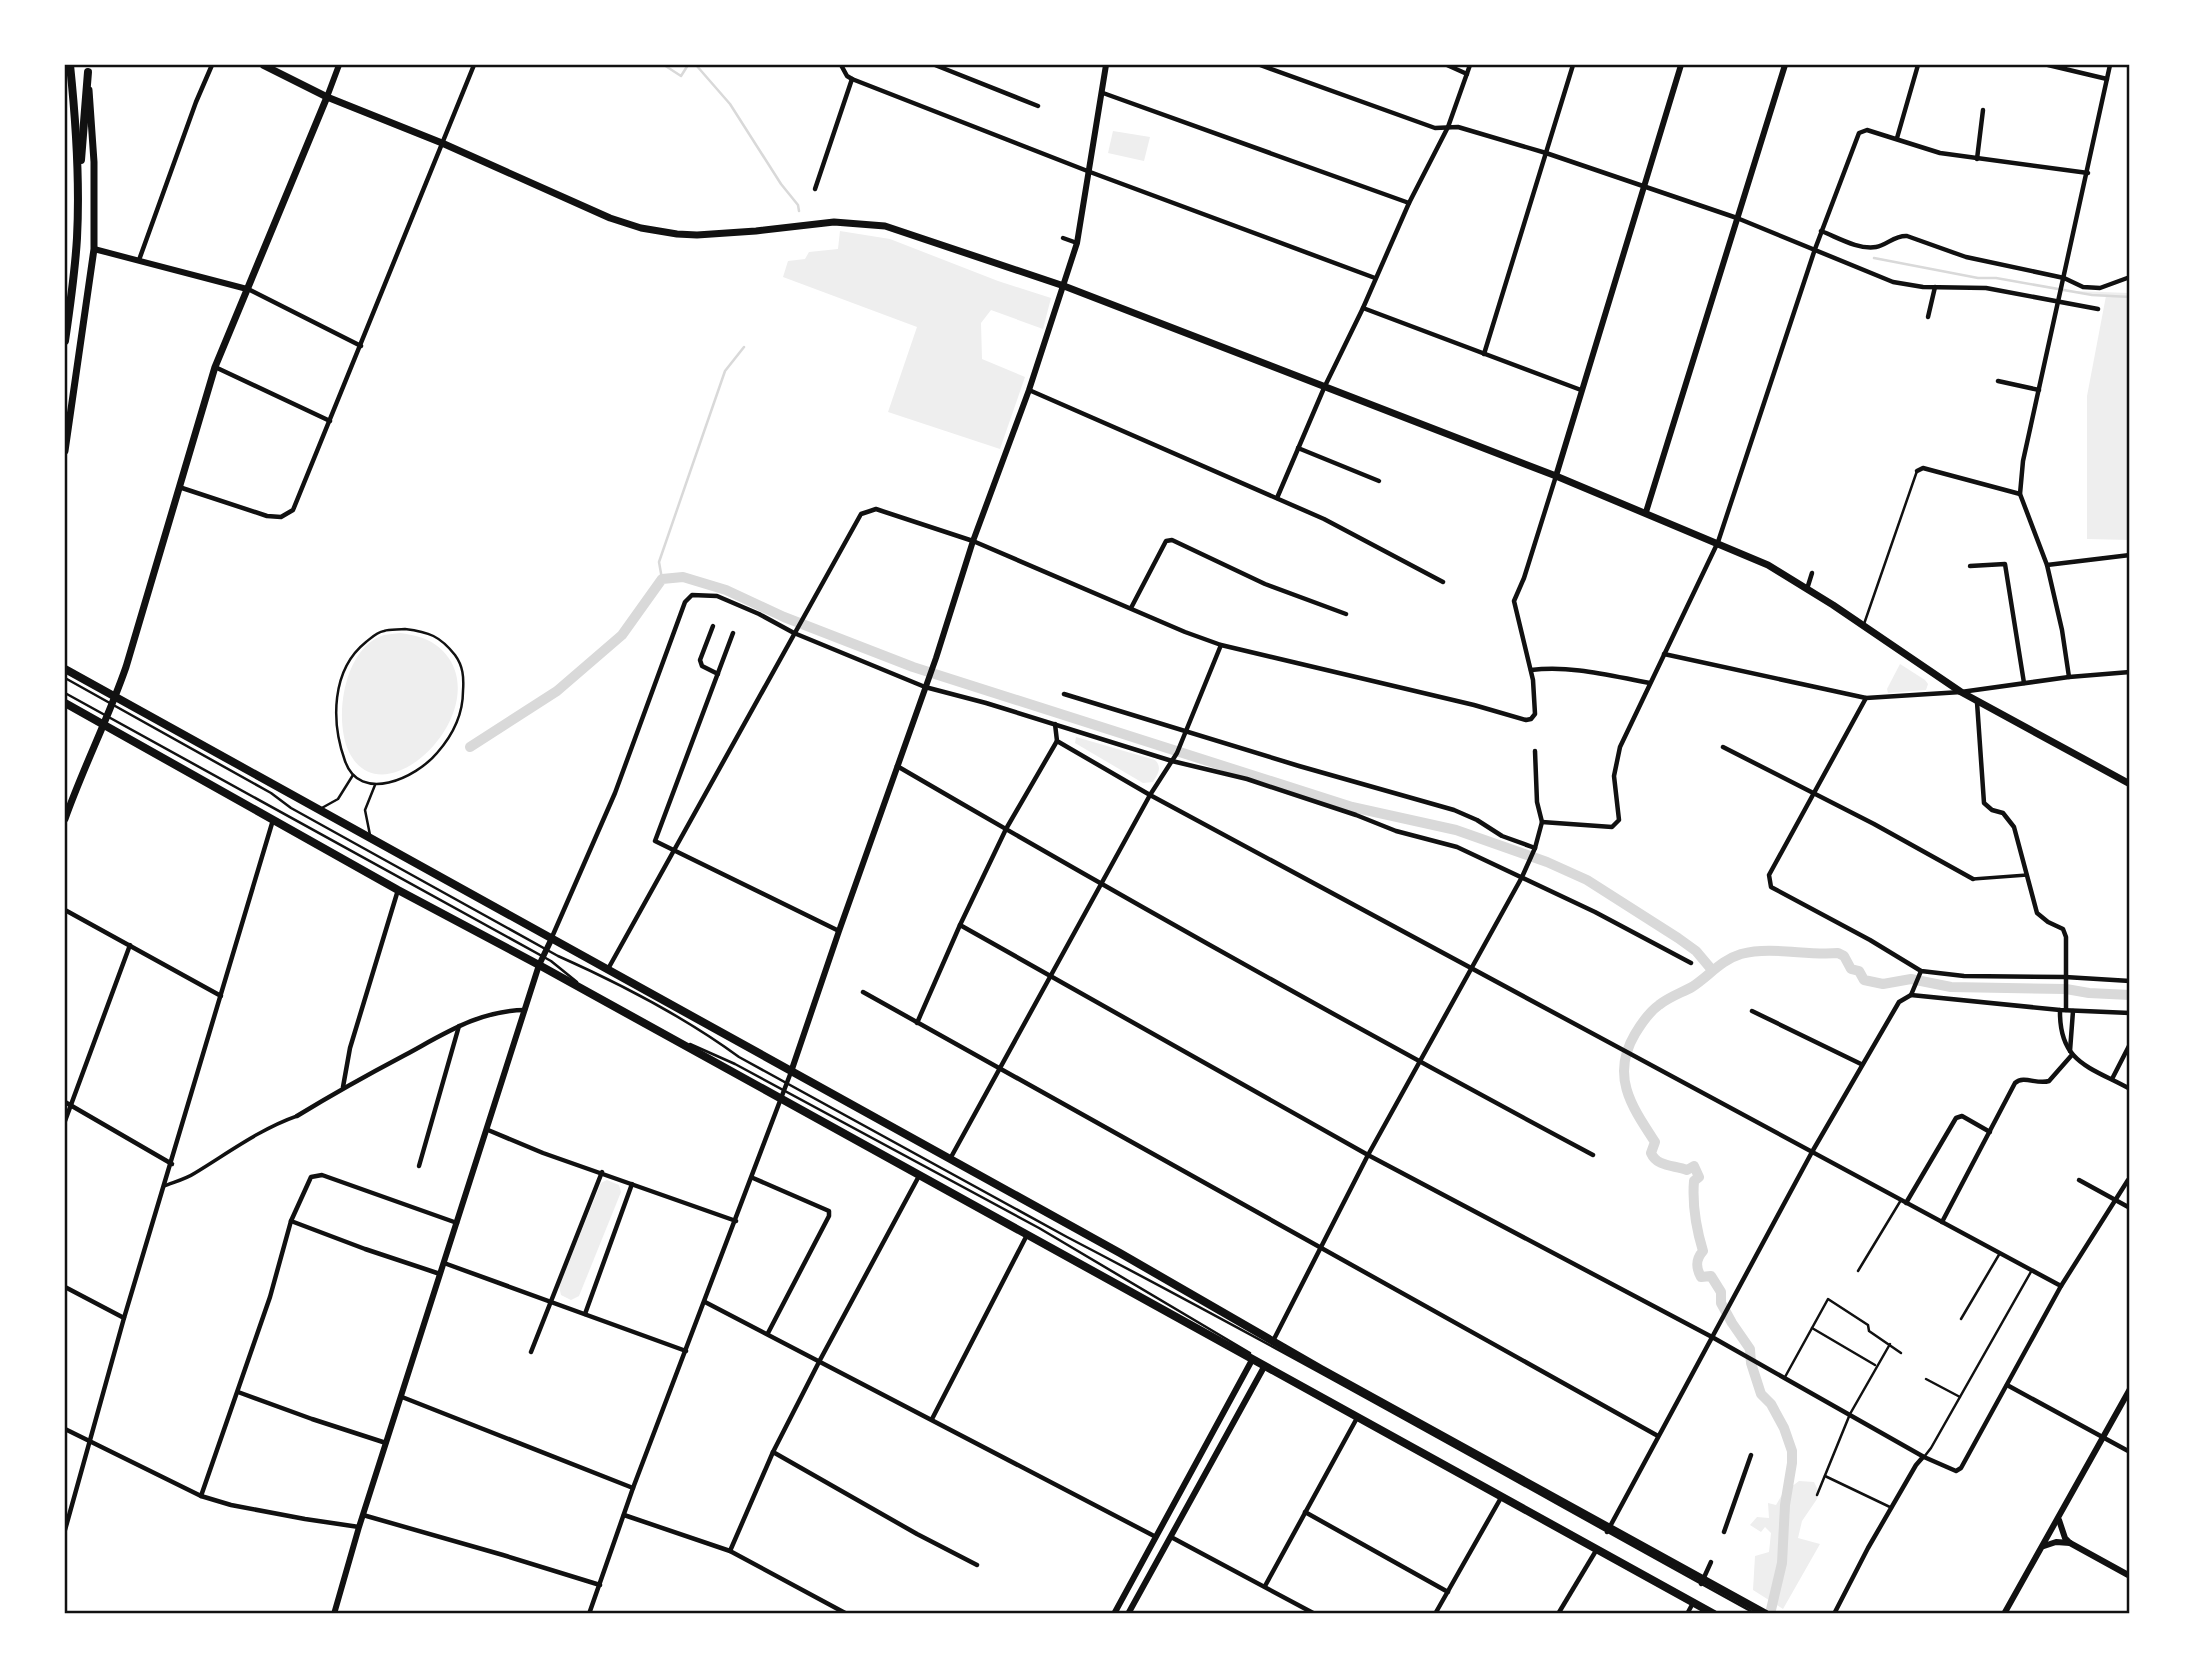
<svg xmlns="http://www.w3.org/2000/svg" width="2195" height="1679" viewBox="0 0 2195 1679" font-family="Jost,sans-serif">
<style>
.green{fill:#eee}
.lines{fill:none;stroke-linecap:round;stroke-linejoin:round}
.stream{stroke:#d9d9d9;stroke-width:2.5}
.canal{stroke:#d9d9d9;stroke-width:10}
.service{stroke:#111;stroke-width:2.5}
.pedestrian{stroke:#111;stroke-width:3.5}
.minor{stroke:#111;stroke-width:4.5}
.tertiary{stroke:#111;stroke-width:6}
.secondary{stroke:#111;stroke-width:7}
.primary{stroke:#111;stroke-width:8}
.trunk{stroke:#111;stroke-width:8}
.neatline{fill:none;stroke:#111;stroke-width:2.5}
</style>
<rect width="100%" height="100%" fill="#fff"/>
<g class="green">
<path d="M1113 131 1150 137 1144 161 1108 153Z"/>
<path d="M840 231 890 239 998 281 1051 298 1043 329 991 310 981 323 982 359 1025 377 1000 449 888 412 917 327 783 277 788 261 805 259 809 252 838 249Z"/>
<path d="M2072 291 2130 293V540L2087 539V396L2106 296Z"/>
<path d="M400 633C421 636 438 641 450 660 487 720 382 819 349 752 333 719 344 647 384 635 389 634 395 634 400 633Z"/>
<path d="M1900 664 1925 680 1928 684 1926 690 1888 693 1887 689Z"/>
<path d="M1076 737 1155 760C1163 768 1157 775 1153 782L1143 783 1075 743Z"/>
<path d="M607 1180 619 1185 621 1192 579 1296 571 1300 561 1295 559 1286 601 1183Z"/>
<path d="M1799 1481 1814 1482 1819 1492 1817 1499 1802 1521 1798 1538 1820 1544 1783 1609 1753 1590 1755 1556 1769 1552 1771 1533 1765 1527 1761 1532 1750 1525 1757 1517 1769 1518 1768 1503 1776 1505 1783 1493Z"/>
</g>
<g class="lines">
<g class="stream">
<path d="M664 65 681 76 688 65"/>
<path d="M696 65 730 104 781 184 798 205 799 211"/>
<path d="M1874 258 1978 278H1996L2092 295 2130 297"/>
<path d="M662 579 659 562 690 472 725 371 744 347"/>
</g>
<g class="canal">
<path d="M470 747 557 691 622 635 662 579 683 577 726 590 784 617 913 667 1352 807 1456 830 1547 862 1587 880 1678 938 1696 951 1712 970"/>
<path d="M1770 1614 1782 1563 1785 1505 1792 1463V1451L1784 1428 1771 1404 1761 1394 1751 1363 1750 1349 1732 1323 1721 1303V1292L1711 1276 1701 1277C1696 1268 1695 1260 1703 1251 1696 1228 1692 1206 1694 1181L1699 1177 1694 1166 1687 1170C1674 1165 1657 1167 1651 1153L1655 1142C1632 1107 1610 1076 1635 1034 1641 1024 1649 1012 1659 1005 1669 997 1681 993 1692 987 1709 976 1721 960 1741 954 1773 946 1806 956 1838 953L1844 956 1851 969 1859 971 1864 980 1883 984 1911 979 1951 987 2066 989 2089 993 2130 995"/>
</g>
<g class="service">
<path d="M1864 624 1917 471"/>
<path d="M405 629C429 632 440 636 455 655 463 666 464 677 463 691 463 714 452 736 437 753 416 778 360 804 345 761 331 722 331 670 366 642 371 638 377 632 384 631 390 629 398 630 405 629Z"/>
<path d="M65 678 271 793 291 808 558 956C621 984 683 1016 739 1057L1067 1237C1299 1358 1527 1488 1756 1614"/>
<path d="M65 693 551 961 577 982"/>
<path d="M320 809 338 799 353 775"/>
<path d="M370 835 365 810 375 785"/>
<path d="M690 1044 735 1064 1039 1228 1250 1353"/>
<path d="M1858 1271 1901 1200"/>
<path d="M1961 1319 2000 1253"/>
<path d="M1812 1328 1875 1365"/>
<path d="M1785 1377 1828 1299 1868 1325 1869 1331 1901 1353"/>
<path d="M1926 1379 1960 1397"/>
<path d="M1924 1457 1931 1448 2032 1270"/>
<path d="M1825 1476 1892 1508"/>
<path d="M1817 1495 1850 1414 1890 1344"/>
</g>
<g class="pedestrian">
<path d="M1973 879 2027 875"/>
<path d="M164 1186C174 1182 186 1179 195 1173 228 1153 260 1129 297 1116"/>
</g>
<g class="minor">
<path d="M841 65 847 76 852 79 1090 172 1375 278"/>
<path d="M935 65 1038 106"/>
<path d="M1260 65 1435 128 1458 127 1546 153 1737 218 1893 282 1923 287 1986 288 2098 309"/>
<path d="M1447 65 1467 74"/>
<path d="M2048 65 2107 79"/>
<path d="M1103 93 1409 203"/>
<path d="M1897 138 1918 65"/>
<path d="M1977 159 1983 110"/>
<path d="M815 189 852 79"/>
<path d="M1821 231C1837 237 1858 250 1876 247 1887 245 1895 235 1907 236L1966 257 2064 278 2083 287 2100 288 2130 277"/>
<path d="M1063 238 1077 243"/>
<path d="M139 260 196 102 212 65"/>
<path d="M248 289 361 346"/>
<path d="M1363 308 1581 390"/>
<path d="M1928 317 1935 287"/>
<path d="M1484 354 1573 65"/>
<path d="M215 367 330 421"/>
<path d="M1998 381 2039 390"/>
<path d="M1029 390 1324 519 1443 582"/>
<path d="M1298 448 1379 481"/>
<path d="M1917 471 1923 468 2020 494"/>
<path d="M179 487 267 516 281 517 293 510 474 65"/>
<path d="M1277 498 1324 388 1363 308 1409 203 1448 127 1470 65"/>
<path d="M2047 565 2130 555"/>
<path d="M1970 566 2005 564 2024 683"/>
<path d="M1807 589 1812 573"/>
<path d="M1131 608 1166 541 1172 540 1265 584 1346 614"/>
<path d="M713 626 700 660 702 666 718 674"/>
<path d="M733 633 655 841 839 931"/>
<path d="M1664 654 1866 698 1961 692 2069 677 2130 672"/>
<path d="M1531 670C1572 665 1611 676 1650 683"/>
<path d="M2069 677 2062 630 2047 565 2020 494 2023 461 2110 65"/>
<path d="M1064 694 1299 766 1454 810 1477 820 1502 836 1535 848"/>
<path d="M1866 698 1769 875 1771 887 1870 940 1921 971 1964 976 2065 977 2130 981"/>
<path d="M1977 702 1984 803 1992 810 2003 813 2014 827 2037 913 2048 922 2063 929 2066 937V1010"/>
<path d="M1055 724 1057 741 1150 795 2061 1286"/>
<path d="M1723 747 1874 824 1973 879"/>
<path d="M897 766C1127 900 1359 1030 1593 1155"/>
<path d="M1542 822 1612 827 1619 820 1614 776 1620 747 1718 542 1815 249 1859 133 1867 130 1940 153 2088 173"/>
<path d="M65 910 221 996"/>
<path d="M960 925 1368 1155 1712 1337 1924 1457 1956 1471 1961 1468 2061 1286 2128 1180"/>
<path d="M552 937 615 793 685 602 692 595 717 596 759 614 794 633 925 687 986 703 1172 761 1247 779 1356 815 1396 831 1457 847 1595 912 1691 963"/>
<path d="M608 969 861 514 876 509 973 541 1185 632 1221 645 1474 705 1526 720 1531 719 1535 714 1533 680 1514 601 1524 578 1556 476"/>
<path d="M863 992 1658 1436"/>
<path d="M1911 995 2060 1010 2130 1013"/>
<path d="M2060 1010C2059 1063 2090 1067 2130 1089"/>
<path d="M1752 1011 1861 1064"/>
<path d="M917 1023 960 925 1006 829 1057 741"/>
<path d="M2070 1051 2073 1011"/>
<path d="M2112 1079 2130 1044"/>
<path d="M343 1087 350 1048 398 890"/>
<path d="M65 1102 172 1164"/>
<path d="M297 1116C333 1094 369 1074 405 1055 444 1034 480 1010 525 1010"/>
<path d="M65 1121 130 945"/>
<path d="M488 1130 543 1153 736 1221"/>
<path d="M950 1159 1150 795 1177 753 1221 645"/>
<path d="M419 1166 459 1026"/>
<path d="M753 1178 829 1211V1216L768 1333"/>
<path d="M2079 1180 2130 1208"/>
<path d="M1906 1203 1956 1118 1962 1116 1990 1132"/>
<path d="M291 1221 365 1249 440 1274"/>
<path d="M1942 1222 2015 1083C2024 1075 2037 1085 2049 1081L2071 1056"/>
<path d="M444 1263 686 1351"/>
<path d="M65 1287 124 1318"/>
<path d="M705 1302 1156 1537"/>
<path d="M585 1314 632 1184"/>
<path d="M1273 1341 1368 1155 1522 877 1535 848 1542 822 1537 802 1535 751"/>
<path d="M531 1352 602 1172"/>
<path d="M2007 1385 2130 1452"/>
<path d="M238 1392 312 1419 386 1443"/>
<path d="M402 1397 633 1488"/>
<path d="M932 1419 1027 1235"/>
<path d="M65 1429 201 1496 231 1505 305 1519 359 1527"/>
<path d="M773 1452 917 1534 977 1565"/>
<path d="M201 1496 270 1297 291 1221 311 1177 322 1175 457 1223"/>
<path d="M1305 1512 1448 1592"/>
<path d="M363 1515 503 1555 600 1585"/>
<path d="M624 1515 730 1551 847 1614"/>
<path d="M65 1530 124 1318 273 820"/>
<path d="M1607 1532 1812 1152 1899 1002 1911 995 1921 971"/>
<path d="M1724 1532 1751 1455"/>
<path d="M1171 1537 1315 1614"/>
<path d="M730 1551 773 1452 820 1360 919 1176"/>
<path d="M1701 1584 1711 1562"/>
<path d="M1265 1586 1357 1418"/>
<path d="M589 1614 633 1488 791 1072"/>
<path d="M1435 1614 1502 1496"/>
<path d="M1558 1614 1597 1549"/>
<path d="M1687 1614 1693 1603"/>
<path d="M1834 1614 1868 1548 1916 1465 1923 1457"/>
</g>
<g class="tertiary">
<path d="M327 97 339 65"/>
<path d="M94 249 247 289"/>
<path d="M1556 476 1681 65"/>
<path d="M1646 512 1785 65"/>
<path d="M791 1072 839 931 936 658 973 541 1029 390 1077 243 1106 65"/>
<path d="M2059 1520 2065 1538 2070 1543 2130 1576"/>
<path d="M2044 1546 2056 1542 2070 1543"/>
<path d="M334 1614 359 1527 539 965 552 938"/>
<path d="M1114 1614 1252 1360"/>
<path d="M1128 1614 1264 1367"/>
<path d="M2004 1614 2130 1389"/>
</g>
<g class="secondary">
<path d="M263 65 327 97 442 143 610 218 641 228 677 234 697 235 756 231 834 222 885 226 1064 286 1556 476 1768 565 1833 605 1961 692 2130 784"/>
<path d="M65 451 94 249V162L89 90"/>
<path d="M65 819C83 768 108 719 126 667L215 367 327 97"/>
</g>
<g class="primary">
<path d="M65 669 1120 1253 1321 1369 1766 1614"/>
<path d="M65 703 398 890 539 965 1714 1614"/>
</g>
<g class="trunk">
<path d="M81 160 88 72"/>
<path d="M65 341C70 307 75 273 77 238 80 181 76 122 70 65"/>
</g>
</g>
<rect width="2195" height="1679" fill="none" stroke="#ffffff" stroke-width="133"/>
<rect x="66" y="66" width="2062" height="1546" class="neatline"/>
</svg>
